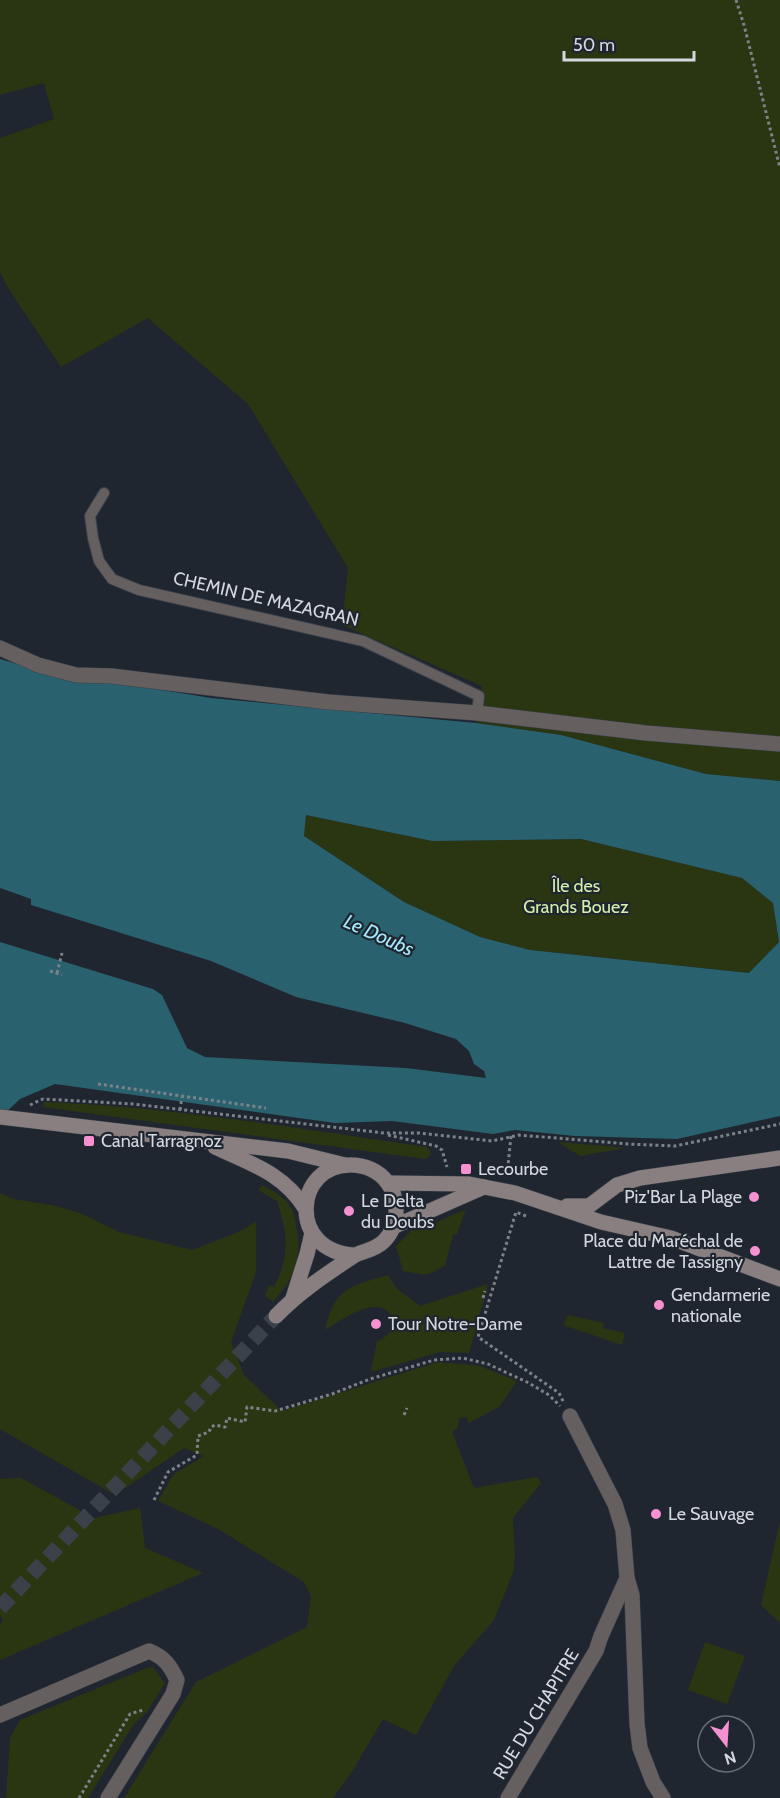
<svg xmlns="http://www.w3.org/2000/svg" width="780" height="1798" viewBox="0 0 780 1798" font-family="Cabin,sans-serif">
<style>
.green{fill:#2a3612}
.water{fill:#29616e;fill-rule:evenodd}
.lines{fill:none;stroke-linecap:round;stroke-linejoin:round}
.secondary-tunnel{stroke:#3a4149;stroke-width:15;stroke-dasharray:15 8;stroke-linecap:butt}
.lane-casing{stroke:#3c424b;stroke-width:12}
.street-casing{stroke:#3c424b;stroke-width:16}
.secondary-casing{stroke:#3c424b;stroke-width:16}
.path{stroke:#7c8289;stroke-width:3;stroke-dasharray:3 3;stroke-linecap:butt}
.lane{stroke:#655f60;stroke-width:10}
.street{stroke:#655f60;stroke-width:15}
.secondary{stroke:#897f81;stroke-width:15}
.poi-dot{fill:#f590d1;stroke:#1f262f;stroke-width:2}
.labels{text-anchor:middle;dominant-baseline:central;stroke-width:4.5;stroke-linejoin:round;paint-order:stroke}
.street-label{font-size:18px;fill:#d3d8de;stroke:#1f262f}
.park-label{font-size:18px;fill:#d5efab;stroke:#1f262f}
.poi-label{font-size:18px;fill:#d3d8de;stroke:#1f262f;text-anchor:start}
.water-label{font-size:20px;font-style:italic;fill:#a3e8fb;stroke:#1f262f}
</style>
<rect width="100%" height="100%" fill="#1f262f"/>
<g class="green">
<path d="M0 0H780V781L706 774 561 735 476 723 482 686 342 625 348 568 248 404 148 318 61 367 10 291 0 272V138L54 119 44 83 0 95Z"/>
<path d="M306 815 432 841 581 839 742 878 773 903 779 942 750 973 530 950 480 937 404 902 304 836Z"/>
<path d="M44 1102C172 1107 300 1129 427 1147L431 1153 429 1157 425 1159 43 1107Z"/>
<path d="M558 1142 626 1148 580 1156Z"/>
<path d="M262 1185C272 1191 286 1197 291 1208 295 1214 295 1223 297 1230 302 1262 293 1279 273 1302L265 1296 269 1285 274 1287C290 1255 288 1234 277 1201L258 1190Z"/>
<path d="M0 1193 13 1199 52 1205 80 1213 119 1232 192 1250 236 1233 256 1222V1272L231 1342 244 1375 282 1411 438 1362 480 1366 517 1381 499 1407 469 1423 466 1417 459 1418 458 1428 452 1432 474 1488 537 1477 541 1483 513 1518 515 1557 513 1573 494 1620 454 1666 416 1735 383 1719 353 1770 333 1798H124L196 1682 307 1627 311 1596 304 1582 218 1529 158 1501 173 1475 204 1456 184 1448 115 1495 0 1429Z"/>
<path d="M466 1209 457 1234 453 1235 445 1266 426 1275 403 1271 396 1246 412 1230 428 1220 431 1225Z"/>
<path d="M388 1275 396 1288 420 1306 488 1284 469 1353 440 1352 371 1372 377 1341C398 1335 397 1307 376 1307 358 1307 340 1321 325 1330 334 1288 351 1286 388 1275Z"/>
<path d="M568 1315 604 1323 603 1328 625 1333 622 1345 563 1325Z"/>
<path d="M21 1478 94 1518 140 1508 145 1548 203 1573 0 1660V1624L3 1621 0 1615V1479Z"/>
<path d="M780 1521V1623L761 1605Z"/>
<path d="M705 1642 745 1656 727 1704 688 1690Z"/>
<path d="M152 1666 165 1683 147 1712 134 1724 88 1798H6L10 1738 20 1720Z"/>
</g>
<path class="water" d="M0 659 35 669 211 698 476 723 561 735 706 774 780 781V1116L677 1139 575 1136 515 1130 493 1134 392 1121 335 1123 55 1084 20 1099 0 1118V942L153 989 162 995 187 1048 205 1057 406 1068 486 1078 484 1071 474 1064 469 1051 456 1039 405 1023 296 997 211 961 31 905V899L0 888ZM306 815 432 841 581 839 742 878 773 903 779 942 749 973 530 950 480 937 404 902 304 836Z"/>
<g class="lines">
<path class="secondary-tunnel" d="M0 1608 276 1316"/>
<g class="lane-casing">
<path id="lane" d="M104 493 90 516 93 538 99 561 112 579 139 590 363 641 479 696 477 713"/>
</g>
<g class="street-casing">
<g id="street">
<path d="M0 648 38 665 76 675 111 676 328 702 477 713 646 733 780 744"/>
<path d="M627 1578 632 1595 637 1724 640 1748 653 1782 663 1798"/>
<path d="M0 1715 149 1651C164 1657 170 1665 177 1680L173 1694 108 1798"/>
<path d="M508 1798 596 1651 601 1636 627 1578 623 1530 615 1504 570 1416"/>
</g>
</g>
<g class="secondary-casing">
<g id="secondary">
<path d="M0 1117 288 1151 345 1165"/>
<path d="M215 1147C251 1164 283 1173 305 1208"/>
<path d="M388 1183 469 1184 515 1193 601 1222 671 1238 780 1279"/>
<path d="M567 1206H589L617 1185 640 1178 780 1158"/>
<path d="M393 1227 484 1187"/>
<path d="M293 1298 307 1254 312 1233"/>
<path d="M276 1316C298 1293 325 1275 352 1257 362 1250 373 1252 384 1241 399 1226 400 1199 387 1182 379 1171 365 1165 351 1165 294 1164 287 1252 355 1255"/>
</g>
</g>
<g class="path">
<path d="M736 0 744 25 780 168"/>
<path d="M50 971 62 975"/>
<path d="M57 973 62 953"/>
<path d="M98 1084 266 1108"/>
<path d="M30 1105 43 1099 133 1104 384 1133H419L492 1141 519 1135 628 1144 675 1146 780 1124"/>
<path d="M180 1110 182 1097"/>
<path d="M388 1135 436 1146 442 1150 447 1167"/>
<path d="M507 1175 511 1136"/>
<path d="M526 1216 516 1212 478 1337 559 1393 564 1403"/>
<path d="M483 1298 485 1291"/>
<path d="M404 1415 407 1408"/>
<path d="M154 1500 168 1472 197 1455 198 1436 209 1432 211 1427 215 1425 225 1427 227 1418 245 1422 247 1407 275 1411 332 1394 370 1379 434 1360 463 1358 488 1364 527 1382 549 1395 560 1406"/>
<path d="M79 1798 130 1714 143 1710"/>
</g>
<use href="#lane" class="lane"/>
<use href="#street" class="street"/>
<use href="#secondary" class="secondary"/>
</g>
<g class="poi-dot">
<rect x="83" y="1135" width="12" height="12" rx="3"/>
<rect x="460" y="1163" width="12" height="12" rx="3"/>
<circle cx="754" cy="1197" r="6"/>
<circle cx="349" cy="1211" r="6"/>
<circle cx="755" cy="1251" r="6"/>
<circle cx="659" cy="1305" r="6"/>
<circle cx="376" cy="1324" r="6"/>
<circle cx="656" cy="1514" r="6"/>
</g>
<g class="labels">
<g class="street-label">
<text transform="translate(266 599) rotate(13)">CHEMIN DE MAZAGRAN</text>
<text transform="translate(536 1714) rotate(-59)">RUE DU CHAPITRE</text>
</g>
<g class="park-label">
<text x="576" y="886">Île des<tspan x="576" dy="21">Grands Bouez</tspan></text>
</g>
<g class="poi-label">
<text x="101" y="1141">Canal Tarragnoz</text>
<text x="478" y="1169">Lecourbe</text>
<text x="742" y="1197" text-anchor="end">Piz'Bar La Plage</text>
<text x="361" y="1201">Le Delta<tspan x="361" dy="21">du Doubs</tspan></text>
<text x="743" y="1241" text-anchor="end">Place du Maréchal de<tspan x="743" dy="21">Lattre de Tassigny</tspan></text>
<text x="671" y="1295">Gendarmerie<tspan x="671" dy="21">nationale</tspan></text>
<text x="388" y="1324">Tour Notre-Dame</text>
<text x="668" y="1514">Le Sauvage</text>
</g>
<g class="water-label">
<text transform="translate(379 935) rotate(24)">Le Doubs</text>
</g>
</g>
<g transform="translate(726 1744) rotate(163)"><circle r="28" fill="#1f262f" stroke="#676d75" stroke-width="1.5"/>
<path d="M0-4.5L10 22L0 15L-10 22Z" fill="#f590d1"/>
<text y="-9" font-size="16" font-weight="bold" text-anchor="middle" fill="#d3d8de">N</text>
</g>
<path d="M564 51v9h130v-9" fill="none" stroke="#d3d8de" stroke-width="3"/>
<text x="573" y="51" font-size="18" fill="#d3d8de" stroke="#1f262f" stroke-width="4.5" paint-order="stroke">50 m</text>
</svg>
